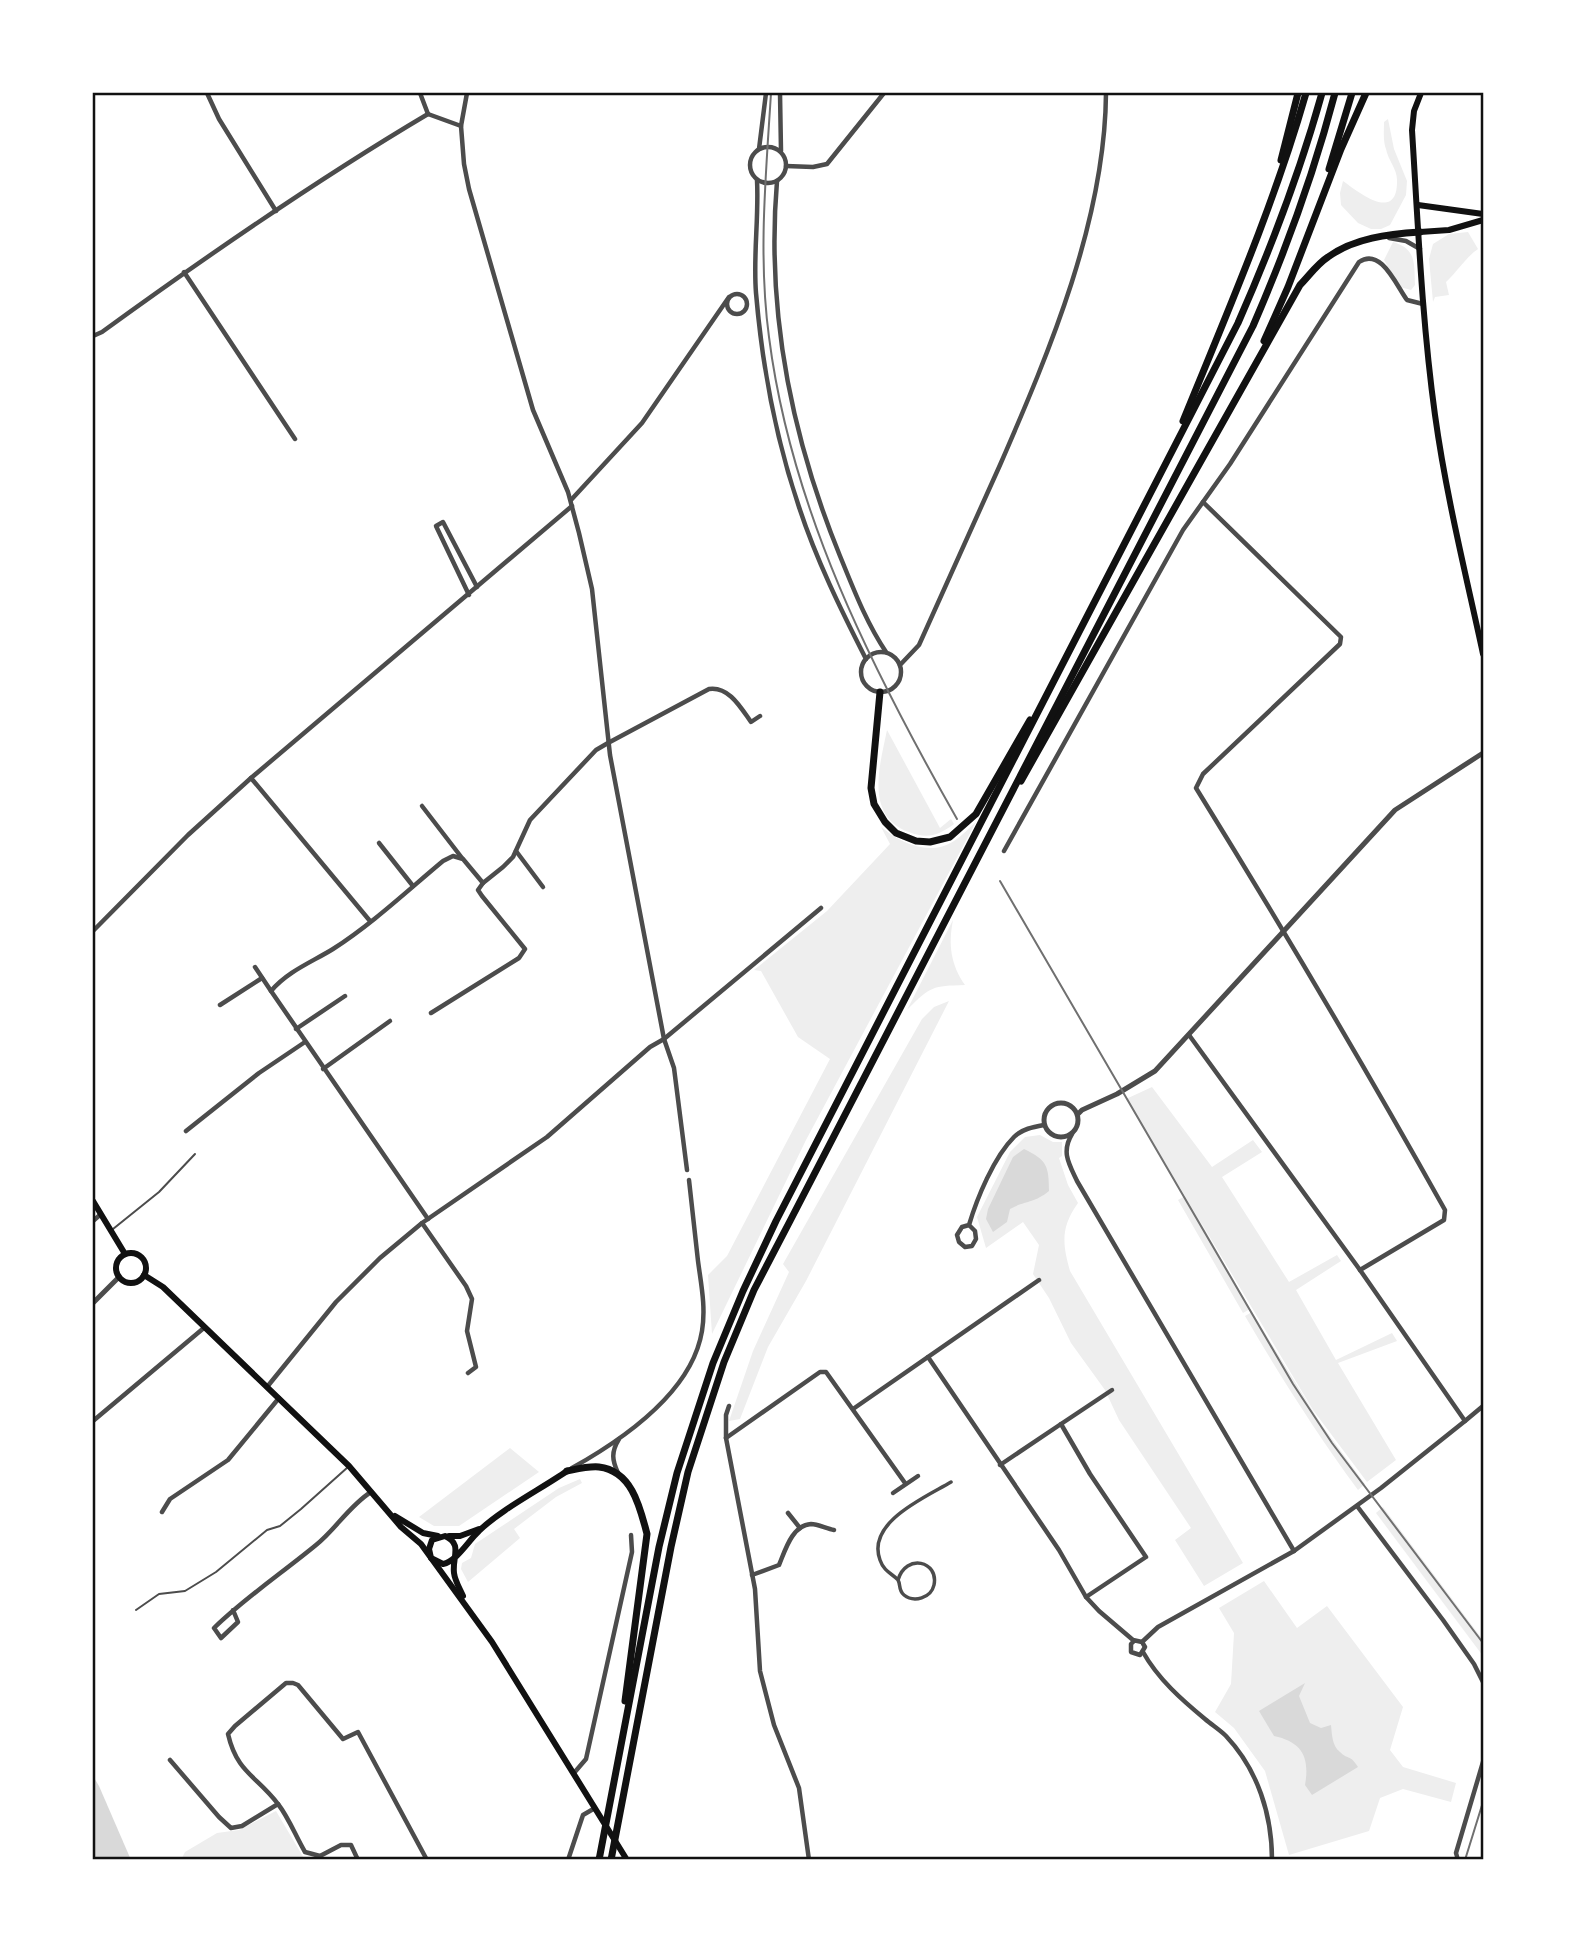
<svg xmlns="http://www.w3.org/2000/svg" width="1576" height="1953" viewBox="0 0 1576 1953" font-family="Quicksand,sans-serif">
<style>
.green{fill:#eee}
.water{fill:#d9d9d9}
.lines{fill:none;stroke-linecap:round;stroke-linejoin:round}
.service{stroke:#4c4c4c;stroke-width:2}
.pedestrian{stroke:#4c4c4c;stroke-width:3.5}
.minor{stroke:#4c4c4c;stroke-width:4.5}
.tertiary{stroke:#4c4c4c;stroke-width:5}
.secondary{stroke:#111;stroke-width:6}
.primary{stroke:#111;stroke-width:7}
.tram{stroke:#707070;stroke-width:2}
.neatline{fill:none;stroke:#111;stroke-width:2.5}
</style>
<rect width="100%" height="100%" fill="#fff"/>
<g class="green">
<path d="M1388 119 1394 149 1407 181 1406 195 1390 225 1381 229H1371L1358 223 1341 205 1340 193 1343 181C1358 192 1398 224 1397 180 1397 169 1388 160 1386 149 1383 141 1384 131 1384 122Z"/>
<path d="M1468 232 1478 249C1465 258 1458 271 1446 282L1449 295 1435 297 1433 302 1429 259 1433 244 1449 234Z"/>
<path d="M1393 242C1417 249 1414 264 1415 285L1411 290 1400 287 1384 260Z"/>
<path d="M887 730 940 828 951 819 954 824C938 836 927 839 909 832 864 816 880 765 887 730Z"/>
<path d="M976 822 806 1140 712 1334 708 1275 727 1256 830 1059 798 1037 761 971 754 970 827 911 890 844 881 827C901 843 929 857 954 841 962 836 969 828 976 822Z"/>
<path d="M953 920C948 945 951 965 965 985 932 986 931 986 907 1010Z"/>
<path d="M949 1001 806 1281 768 1347 740 1419 729 1421 753 1351 789 1272 783 1264 922 1019 934 1007Z"/>
<path d="M1152 1087 1212 1167 1253 1140 1262 1152 1222 1177 1289 1282 1337 1255 1341 1261 1296 1290 1336 1360 1392 1333 1397 1341 1338 1363 1396 1460 1367 1482 1313 1410 1196 1214 1250 1309 1243 1313 1178 1200 1185 1196 1126 1099Z"/>
<path d="M1040 1135 1053 1142H1062V1156L1059 1158 1068 1185 1078 1203C1061 1227 1062 1243 1070 1271L1243 1563 1204 1586 1175 1540 1191 1528 1119 1420 1105 1390 1071 1343 1049 1298 1033 1274 1039 1245 1023 1222 986 1248 977 1217 1010 1152 1025 1137Z"/>
<path d="M1252 1312 1321 1424 1365 1484 1358 1490C1317 1434 1280 1376 1245 1316Z"/>
<path d="M510 1448 539 1472 459 1526H434L419 1517Z"/>
<path d="M580 1479 582 1483 556 1497 514 1529 520 1538 468 1582 461 1569 462 1563 471 1558 475 1544 559 1488Z"/>
<path d="M1383 1507 1483 1640V1656L1376 1513Z"/>
<path d="M1264 1581 1297 1628 1327 1606 1403 1707 1390 1750 1403 1767 1456 1783 1451 1802 1403 1789 1380 1798 1369 1831 1289 1855 1265 1771 1234 1728 1215 1712 1231 1684 1234 1633 1219 1608Z"/>
<path d="M276 1811 305 1860H181L185 1852 217 1833 239 1830Z"/>
</g>
<g class="water">
<path d="M1024 1149C1047 1160 1049 1166 1049 1191 1033 1204 1026 1200 1010 1209L1007 1222 993 1232 986 1219 988 1209 1013 1157Z"/>
<path d="M1305 1683 1299 1696 1310 1723 1321 1728 1331 1725C1332 1734 1332 1746 1340 1752 1348 1760 1350 1754 1358 1767L1312 1795 1305 1785C1310 1757 1302 1742 1274 1736L1259 1711Z"/>
<path d="M93 1776 99 1786 131 1860H93Z"/>
</g>
<g class="lines">
<g class="service">
<path d="M113 1229 159 1192 195 1154"/>
<path d="M136 1610 159 1594 185 1591 216 1572 267 1530 280 1526 301 1509 348 1467"/>
</g>
<path class="pedestrian" d="M898 1580C906 1553 939 1561 934 1585 931 1598 914 1603 904 1595 898 1590 901 1585 898 1580 893 1574 884 1572 880 1560 866 1522 926 1497 951 1482"/>
<g class="minor">
<path d="M207 93 219 119 276 211"/>
<path d="M420 93 428 114"/>
<path d="M780 93 781 151"/>
<path d="M428 114 461 126 467 93"/>
<path d="M461 126 464 164 469 189 533 410 568 492 579 533 592 589 610 755 664 1039 674 1068 687 1170"/>
<circle cx="768" cy="165" r="18"/>
<path d="M759 149 766 93"/>
<path d="M786 166 813 167 827 164 884 93"/>
<path d="M757 180C759 218 753 255 756 293 762 364 776 439 799 507 816 559 841 610 866 659"/>
<path d="M777 181C766 311 791 436 840 556 854 590 866 622 886 652"/>
<path d="M1389 238 1406 241 1420 249"/>
<path d="M184 272 295 439"/>
<circle cx="737" cy="304" r="10"/>
<path d="M93 336 102 332C208 255 315 181 428 114"/>
<path d="M571 500 642 423 729 297"/>
<path d="M1203 502 1341 637 1340 644 1203 774 1196 788C1282 927 1365 1067 1445 1210L1444 1220 1360 1270"/>
<path d="M469 595 436 526 443 522 477 587"/>
<circle cx="881" cy="672" r="20"/>
<path d="M900 665 919 645C946 585 973 525 1000 465 1050 350 1105 220 1106 93"/>
<path d="M251 778 370 921"/>
<path d="M422 806 462 858"/>
<path d="M379 843 413 886"/>
<path d="M516 851 543 887"/>
<path d="M1004 851 1183 530 1230 464 1359 262C1381 247 1396 285 1407 300L1423 304"/>
<path d="M93 931 188 835 251 778 572 506"/>
<path d="M255 967 271 991"/>
<path d="M220 1005 262 978"/>
<path d="M431 1013 519 958 525 949 482 896 478 890 483 883"/>
<path d="M296 1029 345 996"/>
<path d="M1189 1035 1360 1270 1465 1421 1483 1406"/>
<path d="M323 1069 390 1021"/>
<path d="M186 1131 259 1073 305 1042"/>
<path d="M1072 1134C1061 1152 1069 1164 1077 1181L1294 1551"/>
<path d="M428 1219 271 991C288 971 312 962 333 949 372 924 407 891 443 861L453 856 463 859 483 883 503 867 513 857 530 820 596 750 608 743 709 689C729 686 741 708 751 722L760 716"/>
<path d="M93 1221 101 1214"/>
<path d="M422 1223 466 1286 472 1299 467 1331 476 1367 468 1373"/>
<path d="M969 1225 975 1231 976 1239 972 1246 965 1247 959 1242 957 1235 962 1227 969 1225C977 1198 994 1157 1014 1137 1022 1129 1033 1127 1044 1125"/>
<path d="M928 1357 1059 1550 1086 1597 1099 1611 1133 1640 1142 1642 1145 1647 1140 1655 1131 1652V1644L1134 1641"/>
<path d="M267 1387 336 1302 380 1258 422 1223 547 1137 650 1047 664 1039 821 908"/>
<path d="M729 1406 726 1415V1438L755 1589 760 1671 774 1725 799 1788 809 1860"/>
<path d="M853 1409 1039 1280"/>
<path d="M93 1421 205 1327"/>
<path d="M1061 1424 1112 1390"/>
<path d="M726 1438 820 1372H826L905 1483"/>
<path d="M1000 1465 1061 1424 1090 1474 1146 1557 1086 1597"/>
<path d="M572 1468C622 1440 692 1392 702 1331 706 1307 701 1284 698 1261 695 1234 692 1207 689 1180"/>
<path d="M618 1473C612 1460 611 1452 619 1439"/>
<path d="M893 1493 918 1476"/>
<path d="M1357 1506 1443 1620 1474 1664 1483 1682"/>
<path d="M162 1512 170 1499 228 1460 279 1398"/>
<path d="M788 1513 800 1528"/>
<path d="M752 1575 779 1565C785 1551 792 1525 811 1524 818 1524 827 1529 834 1530"/>
<path d="M233 1610 238 1622 221 1638 214 1628C246 1597 282 1573 316 1545 336 1529 349 1506 371 1492"/>
<path d="M1142 1642 1158 1627 1294 1551 1381 1488 1465 1421"/>
<path d="M1143 1652C1158 1679 1182 1700 1205 1719 1212 1725 1220 1730 1226 1736 1258 1770 1272 1815 1272 1860"/>
<path d="M170 1760 219 1817 231 1828 242 1826 278 1804"/>
<path d="M574 1773 586 1759 632 1552 631 1535"/>
<path d="M358 1860 351 1845H341L320 1856 305 1852C296 1837 289 1818 278 1804 257 1776 237 1773 228 1734L235 1726 286 1683H293L298 1685 343 1739 358 1732 427 1860"/>
<path d="M568 1860 583 1815 595 1808"/>
<path d="M1458 1860 1456 1853 1483 1762"/>
</g>
<g class="tertiary">
<circle cx="1061" cy="1120" r="17"/>
<path d="M1078 1114 1082 1110 1117 1094 1155 1071 1395 810 1483 753"/>
<path d="M93 1303 119 1277"/>
</g>
<g class="secondary">
<path d="M1421 93 1414 111 1412 130C1418 225 1422 321 1435 415 1446 495 1466 575 1483 654"/>
<path d="M1418 205 1483 214"/>
<path d="M1420 232 1449 230 1483 220"/>
<path d="M93 1201 125 1254"/>
<circle cx="131" cy="1268" r="15"/>
<path d="M144 1275 163 1287 349 1466 401 1527 421 1544 492 1642 627 1860"/>
<path d="M395 1516 423 1533 438 1536"/>
<path d="M449 1536H460L479 1529"/>
<path d="M463 1596C460 1589 455 1581 454 1573 452 1557 463 1544 445 1536L432 1540 429 1549 431 1558 443 1564C457 1561 468 1541 479 1531 500 1510 541 1489 567 1471"/>
</g>
<g class="primary">
<path d="M1281 160 1298 93"/>
<path d="M1329 169 1352 93"/>
<path d="M1264 341 1288 287 1341 149 1366 93"/>
<path d="M1183 421C1227 313 1274 205 1306 93"/>
<path d="M880 692 871 788 874 804 885 822 896 833 916 841 930 842 950 837 976 814 1030 720"/>
<path d="M1021 781 1300 285C1309 276 1317 264 1328 257 1354 238 1389 234 1420 232"/>
<path d="M567 1471C577 1469 589 1466 599 1467 632 1471 640 1507 647 1534L625 1701"/>
<path d="M599 1860 659 1547 677 1473 713 1363 743 1291 776 1221 1238 323C1271 248 1300 172 1322 93"/>
<path d="M611 1860 671 1547 688 1472 724 1362 754 1290 790 1221 1253 326C1286 250 1314 173 1335 93"/>
</g>
<g class="tram">
<path d="M771 93C766 174 758 256 769 337 791 510 872 669 957 819"/>
<path d="M1000 881 1293 1384 1332 1443 1483 1643"/>
<path d="M1465 1860 1483 1802"/>
</g>
</g>
<rect width="1576" height="1953" fill="none" stroke="#ffffff" stroke-width="189"/>
<rect x="94" y="94" width="1388" height="1764" class="neatline"/>
</svg>
